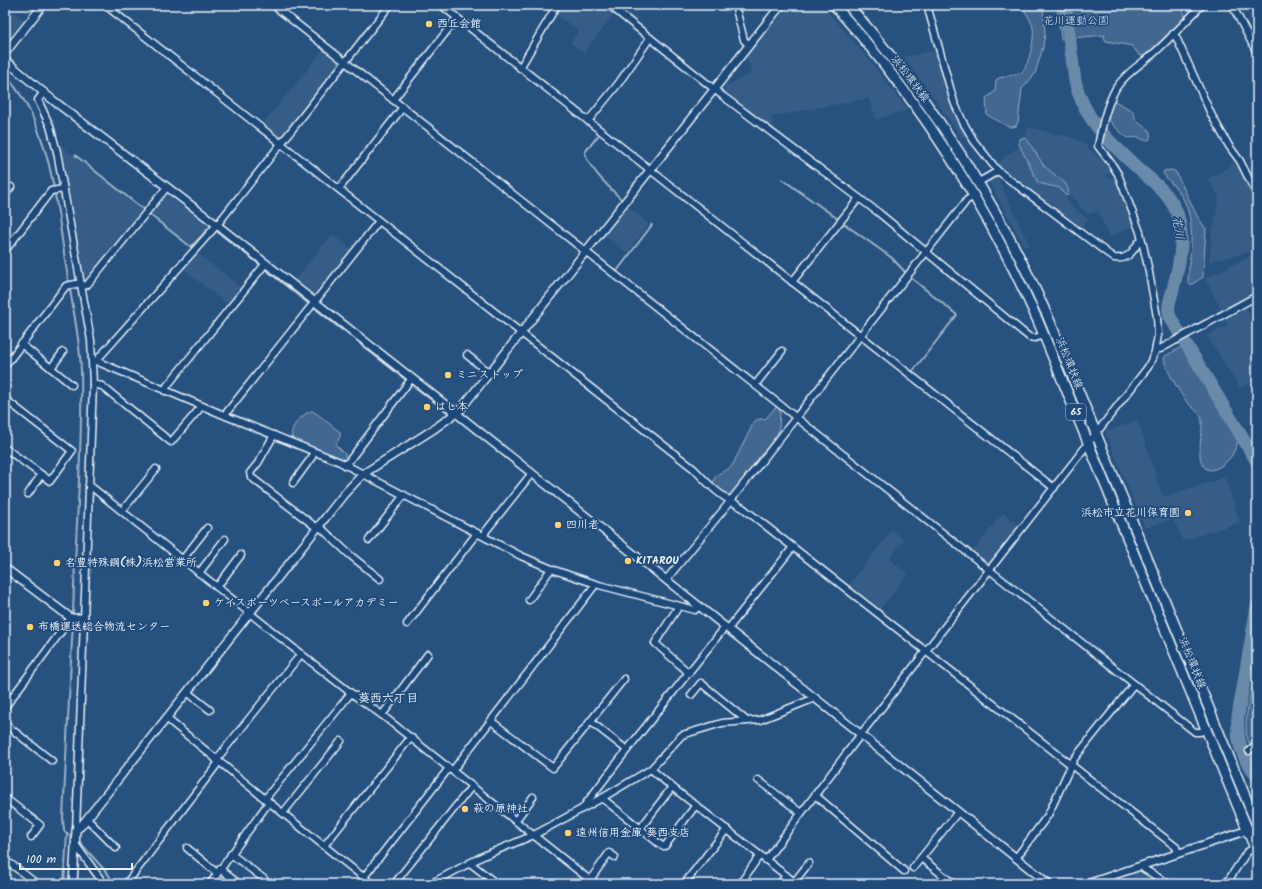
<svg xmlns="http://www.w3.org/2000/svg" width="1262" height="889" viewBox="0 0 1262 889" font-family="Kalam,'Klee One',sans-serif">
<style>
.built{fill:#355d88}
.green{fill:#436891;stroke:#96acc4}
.lines{fill:none;stroke-linecap:round;stroke-linejoin:round}
.stream{stroke:#9db3c9;stroke-width:2}
.river{stroke:#6b8aaa;stroke-width:13}
.minor-casing{stroke:#e8f1f8;stroke-width:9}
.tertiary-casing{stroke:#e8f1f8;stroke-width:10}
.primary-casing{stroke:#e8f1f8;stroke-width:12}
.minor{stroke:#1f4a7a;stroke-width:6}
.tertiary{stroke:#1f4a7a;stroke-width:7}
.primary{stroke:#1f4a7a;stroke-width:9}
.poi-dot{fill:#ffd166;stroke:#1f4a7a;stroke-width:1.5}
.labels{text-anchor:middle;dominant-baseline:central;stroke-width:3.5;stroke-linejoin:round;paint-order:stroke}
.shield{fill:#1f4a7a;stroke:#acbfd2;stroke-width:1}
.shield-label{font-size:10px;font-weight:bold;fill:#e8f1f8}
.park-label{font-size:11px;fill:#d8e3ee;stroke:#1f4a7a}
.poi-label{font-size:11px;font-weight:bold;fill:#e8f1f8;stroke:#1f4a7a;text-anchor:start}
.street-label{font-size:11px;fill:#e8f1f8;stroke:#1f4a7a}
.water-label{font-size:12px;font-style:italic;fill:#d5e2ec;stroke:#1f4a7a}
.neighbourhood-label{font-size:12px;font-weight:bold;fill:#e8f1f8;stroke:#1f4a7a}
</style>
<rect width="100%" height="100%" fill="#27517f"/>
<filter id="ink" filterUnits="userSpaceOnUse"><feTurbulence type="fractalNoise" baseFrequency=".025" numOctaves="2"/><feDisplacementMap in="SourceGraphic" scale="8" xChannelSelector="R" yChannelSelector="G"/><feConvolveMatrix kernelMatrix="1 2 1 2 8 2 1 2 1" color-interpolation-filters="sRGB"/></filter>
<g filter="url(#ink)">
<g class="built">
<path d="M5 5 25 21 11 39 5 42Z"/>
<path d="M560 5H604L615 13 584 53 570 43 579 31 555 14Z"/>
<path d="M786 5H822L865 55 908 110 876 120 869 98 771 117 774 131 727 95 724 86 753 73 745 56Z"/>
<path d="M324 49 339 61 340 64 282 138H279L262 125Z"/>
<path d="M937 50 952 103 967 135 962 138 929 91 903 57Z"/>
<path d="M1028 127 1074 138 1082 142 1100 159 1102 158 1113 172 1106 174 1108 179 1115 177 1133 226 1109 237 1098 211 1088 215 1070 195 1068 186 1044 166 1025 136Z"/>
<path d="M60 145 144 211 87 281H84Z"/>
<path d="M1020 146 1038 183 1060 188 1070 204 1089 220 1079 229 997 165 1006 156Z"/>
<path d="M1238 161 1257 200V227L1252 251 1209 262 1212 228 1214 226 1219 197 1208 179Z"/>
<path d="M994 176H997L1029 245 1025 247 988 180Z"/>
<path d="M168 193 210 225 191 246 150 213 165 194Z"/>
<path d="M627 206 649 224 627 253 604 235Z"/>
<path d="M332 234 352 250 317 295H314L295 280Z"/>
<path d="M196 252 242 288 228 305 182 268Z"/>
<path d="M1257 253V291L1221 310 1205 278Z"/>
<path d="M1245 306 1257 326V379L1240 388 1207 336 1208 335 1228 326 1224 318Z"/>
<path d="M1138 420 1163 497 1225 477 1240 522 1183 541 1173 519 1145 528 1105 431 1108 428 1110 430Z"/>
<path d="M1003 513 1020 526 990 564H987L972 552Z"/>
<path d="M892 530 904 540 889 559 908 574 879 611 848 586Z"/>
<path d="M1142 870 1166 884H1129L1135 872Z"/>
</g>
<g class="green">
<path d="M1021 5H1043L1045 34 1043 47 1035 74 1022 89 1018 122 1016 126 1013 127H1009L987 115 986 98 995 92 996 80 999 78 1021 73C1029 66 1035 38 1033 28 1031 19 1025 12 1021 5Z"/>
<path d="M1057 5H1180L1185 14 1183 19 1153 50 1143 56 1139 55 1132 46 1106 41 1104 38 1105 35 1061 39Z"/>
<path d="M1115 101 1133 111C1134 114 1135 118 1136 120 1140 126 1155 128 1149 140H1144L1138 137 1128 138C1123 135 1111 124 1109 119 1107 114 1111 104 1115 101Z"/>
<path d="M1021 138H1024L1027 139 1044 166 1066 184 1069 192 1067 196 1064 194 1060 188 1038 183 1019 144V140Z"/>
<path d="M1172 170 1176 172 1197 216 1206 229 1203 277 1191 285 1188 283C1189 252 1198 223 1181 195 1176 187 1168 181 1163 173L1164 171Z"/>
<path d="M1181 347 1186 350 1238 439C1236 454 1224 469 1209 470 1191 463 1206 430 1201 417 1198 411 1191 407 1186 401 1180 393 1163 365 1164 357Z"/>
<path d="M778 407 780 410 779 429 776 438 732 494 727 495 713 485C714 471 725 473 732 466L754 422 758 419H765L775 408Z"/>
<path d="M312 411 316 413 340 432C342 437 337 440 336 445L345 454 346 458 344 460 295 441C284 432 302 413 312 411Z"/>
<path d="M1256 674 1257 739 1252 743H1249C1241 727 1251 694 1254 676Z"/>
</g>
<g class="lines">
<g class="stream">
<path d="M5 76C12 81 17 90 22 97 54 149 57 213 67 272 72 304 80 338 81 371 83 452 75 534 73 616"/>
<path d="M598 136 585 152C586 166 612 190 622 200"/>
<path d="M75 155 144 210"/>
<path d="M782 179 838 219"/>
<path d="M149 214 191 247 210 227"/>
<path d="M843 223 892 258 905 272"/>
<path d="M216 231 259 264"/>
<path d="M266 270 309 304"/>
<path d="M617 271 652 225H651"/>
<path d="M910 277 957 315 912 372"/>
<path d="M317 310 342 330"/>
<path d="M1218 313 1257 292"/>
<path d="M1196 325 1205 320"/>
<path d="M360 344 406 380"/>
<path d="M411 384 447 412"/>
<path d="M1241 435 1246 437"/>
<path d="M1254 440 1257 441"/>
<path d="M73 620 63 818 64 831 73 837"/>
<path d="M77 839 108 874 114 884"/>
<path d="M64 884 67 833"/>
</g>
<g class="river">
<path d="M1065 5 1075 81C1085 123 1112 144 1142 172 1156 184 1170 195 1177 213 1185 236 1180 262 1174 285 1172 297 1166 305 1170 317L1257 462"/>
<path d="M1257 606 1238 716C1236 739 1242 759 1257 776"/>
</g>
<g class="minor-casing">
<g id="minor">
<path d="M105 5 694 469C712 488 720 496 743 508L1176 847 1178 853"/>
<path d="M273 5 1195 732H1200L1206 730"/>
<path d="M441 5 1054 488"/>
<path d="M609 5 724 97 879 213 1029 337 1035 338 1044 335"/>
<path d="M735 5 744 40 749 45"/>
<path d="M927 5 954 102 963 122 974 141 998 171 1114 258C1127 260 1132 253 1138 243L1142 242"/>
<path d="M1232 5 1257 53"/>
<path d="M1173 34 1176 37 1212 116 1229 146 1240 161 1257 195"/>
<path d="M520 68 557 5"/>
<path d="M44 92 38 100 50 126 57 152 91 340 93 384 76 830"/>
<path d="M393 100 457 18"/>
<path d="M588 121 618 84 650 38"/>
<path d="M979 182 998 171"/>
<path d="M339 189 403 107"/>
<path d="M5 195 11 187"/>
<path d="M5 251 51 191 64 189"/>
<path d="M792 282 859 198"/>
<path d="M82 286 87 285 167 187"/>
<path d="M21 344 72 385"/>
<path d="M1156 348 1160 349 1257 296"/>
<path d="M467 355 489 373"/>
<path d="M93 361H96L226 416 340 462 521 556 554 570 599 585 695 610 699 606"/>
<path d="M96 361 217 225 390 5"/>
<path d="M5 366 66 286 81 283"/>
<path d="M51 368 63 352"/>
<path d="M93 384 102 386 171 442 202 406"/>
<path d="M755 385 782 351"/>
<path d="M165 391 167 386 266 263"/>
<path d="M5 399 72 451 50 481 5 448"/>
<path d="M226 416 227 412 379 221"/>
<path d="M274 435 258 463 250 473 251 477 317 528"/>
<path d="M346 466 349 461 412 378"/>
<path d="M293 483 312 457 314 452"/>
<path d="M89 485 301 654 351 693 382 715 595 884"/>
<path d="M28 494 41 475"/>
<path d="M122 511 156 469"/>
<path d="M319 526 350 555 380 579"/>
<path d="M484 536 486 531 532 473"/>
<path d="M369 540 404 495"/>
<path d="M183 559 207 528"/>
<path d="M199 573 225 539"/>
<path d="M666 580 724 509 967 200 974 196"/>
<path d="M217 587 241 555"/>
<path d="M529 600 551 569"/>
<path d="M679 606 655 643 689 673"/>
<path d="M407 624 477 533"/>
<path d="M728 629 793 547"/>
<path d="M187 692 210 710"/>
<path d="M691 695 701 683 747 721"/>
<path d="M5 707 71 618"/>
<path d="M382 715 428 654"/>
<path d="M166 718 265 799 372 884"/>
<path d="M491 721 553 768 624 679"/>
<path d="M590 721 627 750"/>
<path d="M5 724 52 761"/>
<path d="M1249 751 1257 743"/>
<path d="M216 760 301 654"/>
<path d="M651 769 672 787 797 884"/>
<path d="M453 770 596 584"/>
<path d="M758 780 801 813"/>
<path d="M815 795 904 871"/>
<path d="M5 798 40 825 31 837"/>
<path d="M602 798 662 846H665L696 805"/>
<path d="M265 799 351 693"/>
<path d="M584 806 627 750 725 627"/>
<path d="M283 813 341 741"/>
<path d="M87 819 116 848"/>
<path d="M516 820 533 797"/>
<path d="M640 829 672 787"/>
<path d="M75 844 104 884"/>
<path d="M324 846 411 737"/>
<path d="M187 848 217 873"/>
<path d="M231 854 264 879"/>
<path d="M921 858 954 884"/>
<path d="M1016 858 1048 815 1074 759 1134 684"/>
<path d="M766 860 861 734 1148 367 1155 352 1158 335 1157 317 1148 267 1140 232 1118 174 1111 163 1098 146C1102 126 1106 106 1116 88 1126 73 1141 64 1154 53 1171 38 1186 21 1202 5"/>
<path d="M470 863 497 884"/>
<path d="M11 864 37 884"/>
<path d="M1143 865 1144 869 1169 884"/>
<path d="M913 868 958 812"/>
<path d="M220 869 239 884"/>
<path d="M364 877 449 768"/>
<path d="M590 880 609 853 615 857"/>
<path d="M794 882 809 863"/>
<path d="M126 884 219 762"/>
<path d="M210 884 269 802"/>
<path d="M394 884 472 786"/>
<path d="M430 884 483 856 534 835 602 798 651 769 682 735 722 723 760 720 815 698"/>
<path d="M684 884 727 829"/>
<path d="M740 884 760 855"/>
<path d="M780 884 786 875"/>
<path d="M1226 884 1247 852 1255 848"/>
</g>
</g>
<g class="tertiary-casing">
<g id="tertiary">
<path d="M5 53 43 5"/>
<path d="M5 60 54 101 217 225 456 413 1049 884"/>
<path d="M5 568 71 618H84"/>
<path d="M73 884 76 830 81 826 345 493 363 474 434 429 460 410 781 5"/>
<path d="M1087 884 1257 827"/>
</g>
</g>
<g class="primary-casing">
<g id="primary">
<path d="M834 5C919 99 987 206 1038 321L1257 853"/>
<path d="M848 5C931 99 997 203 1048 317L1257 825"/>
</g>
</g>
<use href="#minor" class="minor"/>
<use href="#tertiary" class="tertiary"/>
<use href="#primary" class="primary"/>
</g>
</g>
<g class="poi-dot">
<circle cx="429" cy="24" r="4"/>
<circle cx="448" cy="375" r="4"/>
<circle cx="427" cy="407" r="4"/>
<circle cx="1188" cy="513" r="4"/>
<circle cx="558" cy="525" r="4"/>
<circle cx="628" cy="561" r="4"/>
<circle cx="57" cy="563" r="4"/>
<circle cx="206" cy="603" r="4"/>
<circle cx="30" cy="627" r="4"/>
<circle cx="465" cy="809" r="4"/>
<circle cx="568" cy="833" r="4"/>
</g>
<g class="labels">
<rect class="shield" x="1066" y="404" width="20" height="16" rx="3"/>
<g class="shield-label">
<text x="1076" y="412">65</text>
</g>
<g class="park-label">
<text x="1076" y="21">花川運動公園</text>
</g>
<g class="poi-label">
<text x="437" y="24">西丘会館</text>
<text x="456" y="375">ミニストップ</text>
<text x="435" y="407">はし本</text>
<text x="1180" y="513" text-anchor="end">浜松市立花川保育園</text>
<text x="566" y="525">四川老</text>
<text x="636" y="561">KITAROU</text>
<text x="65" y="563">名豊特殊鋼(株)浜松営業所</text>
<text x="214" y="603">ケイスポーツベースボールアカデミー</text>
<text x="38" y="627">布橋運送総合物流センター</text>
<text x="473" y="809">萩の原神社</text>
<text x="576" y="833">遠州信用金庫 葵西支店</text>
</g>
<g class="street-label">
<text transform="translate(910 79) rotate(53)">浜松環状線</text>
<text transform="translate(1069 363) rotate(68)">浜松環状線</text>
<text transform="translate(1192 663) rotate(68)">浜松環状線</text>
</g>
<g class="water-label">
<text transform="translate(1178 228) rotate(80)">花川</text>
</g>
<g class="neighbourhood-label">
<text x="388" y="698">葵西六丁目</text>
</g>
</g>
<rect width="1262" height="889" fill="none" stroke="#1f4a7a" stroke-width="20"/>
<rect x="10" y="10" width="1242" height="869" fill="none" stroke="#e8f1f8" stroke-width="1.5" filter="url(#ink)"/>
<path d="M20 863v6h112v-6" fill="none" stroke="#e8f1f8" stroke-width="2"/>
<text x="26" y="863" font-size="12" fill="#e8f1f8" stroke="#1f4a7a" stroke-width="3" paint-order="stroke">100 m</text>
</svg>
